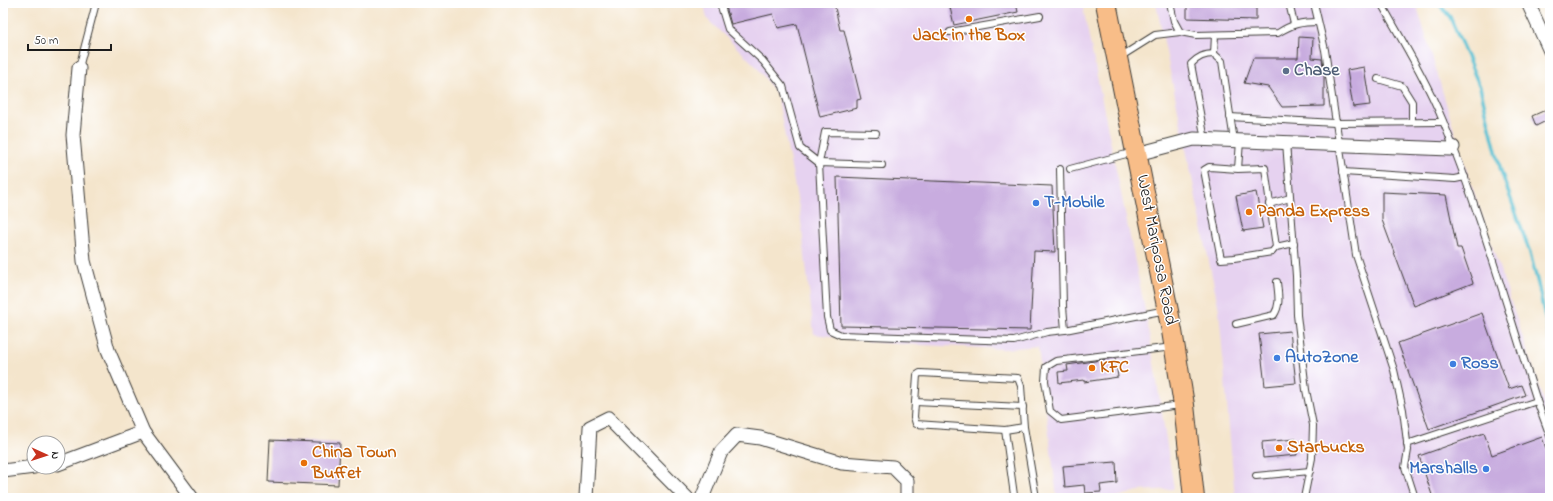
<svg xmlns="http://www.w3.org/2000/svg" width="1553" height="501" viewBox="0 0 1553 501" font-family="'Indie Flower',sans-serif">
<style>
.built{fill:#e6d2f0}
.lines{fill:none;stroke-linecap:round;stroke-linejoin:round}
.stream{stroke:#55bfd1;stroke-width:3.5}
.building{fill:#c8acdf}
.lane-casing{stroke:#3c3a36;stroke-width:8}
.street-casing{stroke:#3c3a36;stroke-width:15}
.primary-casing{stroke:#3c3a36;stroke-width:22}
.lane{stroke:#fff;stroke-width:6}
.street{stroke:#fff;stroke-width:13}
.primary{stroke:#f8bd88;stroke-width:20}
.food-dot{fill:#e8710a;stroke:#fff;stroke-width:1.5}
.service-dot{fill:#5c6f8a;stroke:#fff;stroke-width:1.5}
.shop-dot{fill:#3f7fe0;stroke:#fff;stroke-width:1.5}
.labels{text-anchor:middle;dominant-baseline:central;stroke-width:3;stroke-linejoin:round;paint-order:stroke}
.food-label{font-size:18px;font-weight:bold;fill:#c56008;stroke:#fff;text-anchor:start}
.service-label{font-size:18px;font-weight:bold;fill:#4e5e75;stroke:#fff;text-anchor:start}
.shop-label{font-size:18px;font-weight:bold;fill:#366cbe;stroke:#fff;text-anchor:start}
.street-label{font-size:18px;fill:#1c1c1c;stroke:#fff}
</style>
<rect width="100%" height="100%" fill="#fff"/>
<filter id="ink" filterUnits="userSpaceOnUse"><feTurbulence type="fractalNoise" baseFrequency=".025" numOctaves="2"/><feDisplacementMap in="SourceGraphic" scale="8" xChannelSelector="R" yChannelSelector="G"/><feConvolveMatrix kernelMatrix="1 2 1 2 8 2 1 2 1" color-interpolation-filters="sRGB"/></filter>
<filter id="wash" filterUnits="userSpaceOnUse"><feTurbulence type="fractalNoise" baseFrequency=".012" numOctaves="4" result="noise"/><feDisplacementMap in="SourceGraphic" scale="16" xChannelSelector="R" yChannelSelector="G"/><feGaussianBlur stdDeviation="0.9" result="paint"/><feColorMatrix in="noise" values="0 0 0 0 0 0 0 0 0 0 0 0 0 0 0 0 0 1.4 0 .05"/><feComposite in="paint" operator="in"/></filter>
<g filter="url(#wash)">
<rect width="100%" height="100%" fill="#f4e5cc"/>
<g class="built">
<path d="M704 3H1082L1147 320 1174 489 1138 491 1114 498H1057L1038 346 1004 349 881 343 814 334 800 213 777 95 756 66 707 19Z"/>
<path d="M1156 3H1416L1463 160 1550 418V498H1235L1219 310Z"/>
</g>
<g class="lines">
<path class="stream" d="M1438 3 1450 17 1480 87 1501 171 1530 253 1538 284 1550 341"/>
</g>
<g id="blocks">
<g class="building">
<path d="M725 3H834L840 30H844L861 99 857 100V108L820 117 797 24 778 28 773 14 731 24Z"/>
<path d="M949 3H1016L1018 12 954 25Z"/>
<path d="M1187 3H1256V20L1187 18Z"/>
<path d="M1299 37 1313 38 1312 58 1322 59 1324 73V106L1282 107 1268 87 1244 83 1253 58H1298Z"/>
<path d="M1364 67 1370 105 1353 107 1347 70Z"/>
<path d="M1550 108V119L1536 126 1532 116Z"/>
<path d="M837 177 1052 186 1055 252 1034 251 1030 330 841 326Z"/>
<path d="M1256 192 1263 228 1243 231 1236 196Z"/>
<path d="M1382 192 1446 195 1457 248H1461L1473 283 1414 306 1382 220Z"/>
<path d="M1482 313 1509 389 1521 385 1525 395 1429 429 1398 343Z"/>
<path d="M1290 331 1296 383 1265 386 1259 334Z"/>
<path d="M1115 358 1118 377 1084 382V380L1059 383 1058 372 1068 371 1067 365Z"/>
<path d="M1484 433 1492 455 1542 437 1550 460V498H1433L1419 456Z"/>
<path d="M1296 439 1297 455 1263 458 1262 442Z"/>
<path d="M270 440 340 443 338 485 268 482Z"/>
<path d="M1116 462 1117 483 1100 485 1101 492 1085 493 1084 485 1065 487 1063 466Z"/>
</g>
</g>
</g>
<g filter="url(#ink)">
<use href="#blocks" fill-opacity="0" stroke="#3c3a36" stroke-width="1"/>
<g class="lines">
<g class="lane-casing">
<g id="lane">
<path d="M720 3 728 29 763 61 783 86 800 148 819 163 825 132 876 133"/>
<path d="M1170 3 1174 21 1180 32 1196 35 1278 33C1292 24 1301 22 1318 22"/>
<path d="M1289 3 1294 24"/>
<path d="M1314 3 1325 50 1356 255 1394 370 1403 410 1408 450 1405 467 1415 498"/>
<path d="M1381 3C1403 42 1426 80 1443 121 1480 211 1507 308 1537 401L1550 436"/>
<path d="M950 32 1040 16"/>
<path d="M1214 54 1215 35"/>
<path d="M1120 57 1155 35 1180 32"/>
<path d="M79 68 96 3"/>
<path d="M1378 79 1402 86 1412 102V122"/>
<path d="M1230 117 1335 123 1443 122"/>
<path d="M1205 140 1191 64C1198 57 1204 54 1214 54L1222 61 1234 141"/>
<path d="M1286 142 1296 276 1297 315 1306 390 1313 425 1312 458 1304 498"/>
<path d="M882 165 819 163 827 317 830 330 841 335 1014 341 1047 332 1065 330"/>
<path d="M1060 169 1063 306 1065 330 1166 310"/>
<path d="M1070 169 1134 152"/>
<path d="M1238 169 1209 167 1204 170 1221 259 1234 258 1272 252 1276 247 1265 168 1238 169 1240 141"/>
<path d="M1343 172 1455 179 1465 177"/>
<path d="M1269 204 1290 198"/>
<path d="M1276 247 1294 243"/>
<path d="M1236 324 1274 315C1281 304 1278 294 1277 282"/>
<path d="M1173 347 1056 361 1046 367 1045 381 1050 411 1061 420 1181 405"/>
<path d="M915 402 1023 407"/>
<path d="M1024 427 1005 430 916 424 914 417 917 375 920 373 1018 378 1021 386 1024 427 1036 498"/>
<path d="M1005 430 1014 495 1017 498"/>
<path d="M1407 444 1537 401"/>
<path d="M1256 476 1310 471"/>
<path d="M1020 498 1036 497"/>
</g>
</g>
<g class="street-casing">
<g id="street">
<path d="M1528 3 1550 51"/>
<path d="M79 68 73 135 84 261 108 350 143 432 192 498"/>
<path d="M1137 154 1194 139 1450 149 1453 147"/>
<path d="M58 464 143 432"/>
<path d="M3 471 34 467"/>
<path d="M586 498 590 427 608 418 687 498"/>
<path d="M702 498 721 452 737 435 760 438 842 463 893 467 907 481V498"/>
</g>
</g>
<g class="primary-casing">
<path id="primary" d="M1106 3 1172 331 1184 405 1194 498"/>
</g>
<use href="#lane" class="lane"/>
<use href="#street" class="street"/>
<use href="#primary" class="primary"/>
</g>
</g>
<g class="food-dot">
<circle cx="969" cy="19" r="4"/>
<circle cx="1249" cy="212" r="4"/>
<circle cx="1092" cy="368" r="4"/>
<circle cx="1279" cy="448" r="4"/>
<circle cx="304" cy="463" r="4"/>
</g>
<circle class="service-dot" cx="1286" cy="71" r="4"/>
<g class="shop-dot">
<circle cx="1036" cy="203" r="4"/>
<circle cx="1277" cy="358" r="4"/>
<circle cx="1453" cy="364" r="4"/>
<circle cx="1486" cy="469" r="4"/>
</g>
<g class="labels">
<g class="food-label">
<text x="969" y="36" text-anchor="middle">Jack in the Box</text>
<text x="1257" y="212">Panda Express</text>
<text x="1100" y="368">KFC</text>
<text x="1287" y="448">Starbucks</text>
<text x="312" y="453">China Town<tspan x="312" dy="21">Buffet</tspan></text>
</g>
<g class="service-label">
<text x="1294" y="71">Chase</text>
</g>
<g class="shop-label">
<text x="1044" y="203">T-Mobile</text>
<text x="1285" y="358">AutoZone</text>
<text x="1461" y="364">Ross</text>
<text x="1478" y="469" text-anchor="end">Marshalls</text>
</g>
<g class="street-label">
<text transform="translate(1156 250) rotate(79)">West Mariposa Road</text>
</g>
</g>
<rect width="1553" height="501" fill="none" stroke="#fff" stroke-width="16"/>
<g transform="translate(46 455) rotate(93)"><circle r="19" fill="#ffffff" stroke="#a4a4a4"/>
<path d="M0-3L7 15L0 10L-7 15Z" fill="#c8321e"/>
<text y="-6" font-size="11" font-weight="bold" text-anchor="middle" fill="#1c1c1c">N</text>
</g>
<path d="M28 44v6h83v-6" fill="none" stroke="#1c1c1c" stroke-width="2"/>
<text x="34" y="44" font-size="12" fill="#1c1c1c" stroke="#ffffff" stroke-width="3" paint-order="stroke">50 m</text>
</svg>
